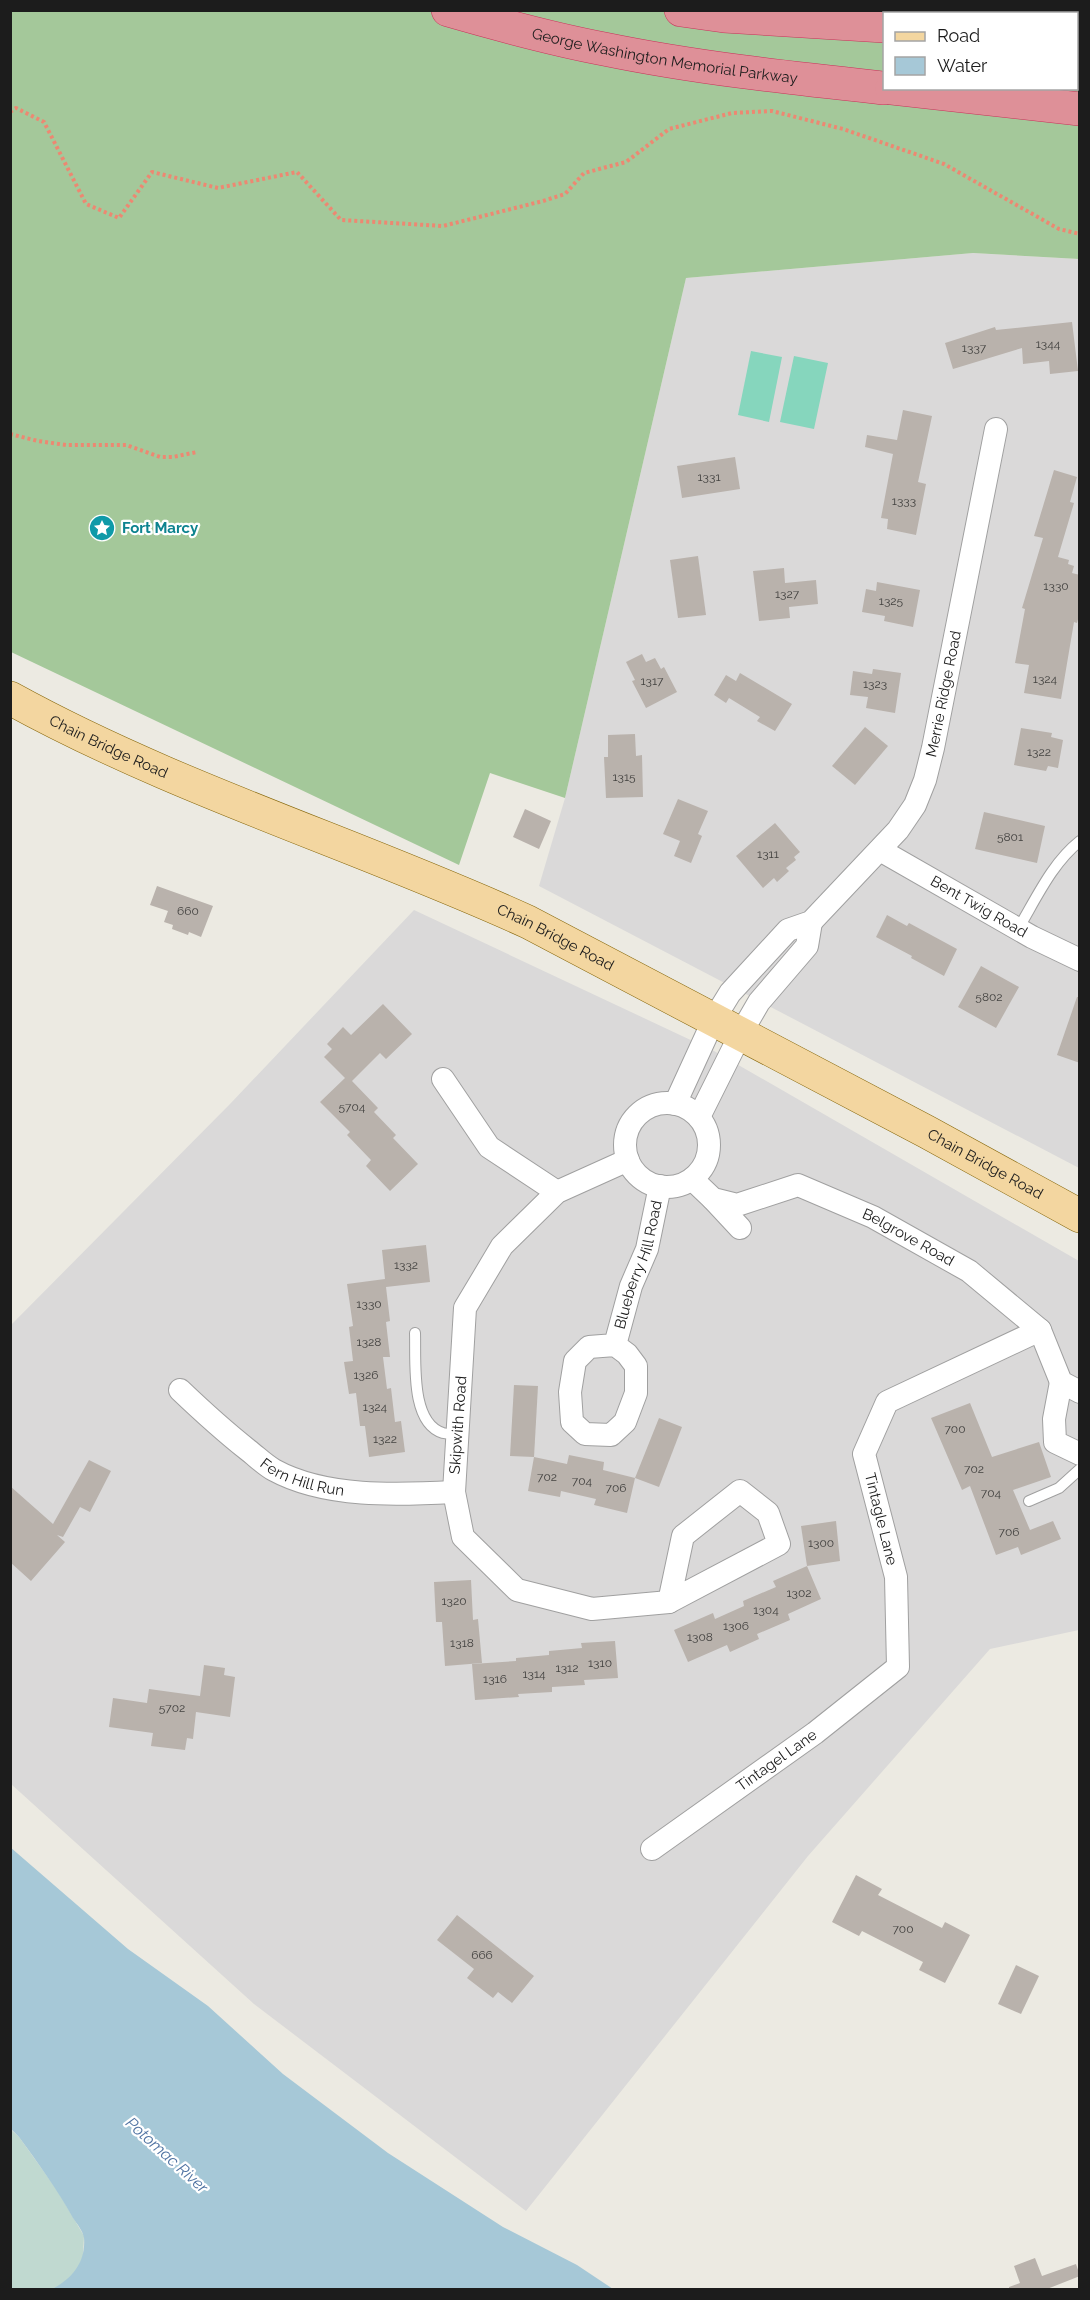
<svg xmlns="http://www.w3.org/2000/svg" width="1090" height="2300" viewBox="0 0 1090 2300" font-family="Raleway,sans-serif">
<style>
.residential{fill:#dad9d9}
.forest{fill:#a4c89a;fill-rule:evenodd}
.wetland{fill:#c0d9d0}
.pitch{fill:#86d6bd}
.water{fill:#a6c8d7}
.building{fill:#b9b2ac}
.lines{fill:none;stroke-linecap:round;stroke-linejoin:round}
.lane-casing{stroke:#a0a0a0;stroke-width:12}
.street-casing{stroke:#a0a0a0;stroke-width:24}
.primary-casing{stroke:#87680c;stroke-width:34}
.highway-casing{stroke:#c8325a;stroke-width:34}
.path{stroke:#ed8872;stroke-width:4;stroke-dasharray:3 3;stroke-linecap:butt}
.lane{stroke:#fff;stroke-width:10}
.street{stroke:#fff;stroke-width:22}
.primary{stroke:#f3d6a0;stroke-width:33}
.highway{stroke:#de9098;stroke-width:33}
.labels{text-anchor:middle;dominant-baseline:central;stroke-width:4.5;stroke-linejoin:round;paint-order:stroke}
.number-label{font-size:12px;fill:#434240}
.street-label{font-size:15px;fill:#1c1c1c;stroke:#fff}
.culture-label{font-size:15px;font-weight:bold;fill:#0d838f;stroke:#fff;text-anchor:start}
.water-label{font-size:16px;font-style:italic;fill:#5174a3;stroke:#fff}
</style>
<rect width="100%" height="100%" fill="#eceae2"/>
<g class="residential">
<path d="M973 253 1079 259V1168L539 886 565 798 686 278Z"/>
<path d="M414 910 714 1051 1079 1261V1630L990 1649 808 1856 526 2211 254 2004 11 1784V1325L230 1104Z"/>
</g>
<path class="forest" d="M10 11H1079V259L973 253 686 278 565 798 490 773 459 865 11 652ZM884 14H1076V88H884Z"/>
<path class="wetland" d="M10 2129 19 2137 57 2190 84 2236 83 2256 78 2268 65 2283 52 2289H11Z"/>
<g class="pitch">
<path d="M751 351 782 357 769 422 738 415Z"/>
<path d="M794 356 828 363 814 429 780 422Z"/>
</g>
<path class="water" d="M10 1847 128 1949 208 2006 283 2074 388 2153 503 2227 577 2265 613 2289H52C72 2279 86 2262 84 2238 83 2231 77 2224 73 2218 57 2189 38 2163 19 2137L11 2129Z"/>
<g class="building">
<path d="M1072 322 1078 371 1050 374 1049 361 1023 364 1022 348 953 369 945 343 995 327 996 330Z"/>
<path d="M903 410 932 416 918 482 926 484 916 535 887 529 888 519 881 518 893 454 865 447 867 435 897 440Z"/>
<path d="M735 457 740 489 682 498 677 466Z"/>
<path d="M1054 470 1077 477 1070 502 1074 503 1058 557 1069 560 1068 564 1074 566 1072 573 1080 575V612L1077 623 1074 622 1061 699 1024 693 1029 665 1015 663 1025 609 1022 608 1043 538 1034 536Z"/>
<path d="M698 556 706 615 678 618 670 560Z"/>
<path d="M784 568 785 583 816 580 818 604 789 607 790 618 759 621 753 571Z"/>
<path d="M877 582 920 590 913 627 884 621 885 616 862 612 866 589 876 591Z"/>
<path d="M642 654 646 662 655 658 661 669 664 667 677 692 646 708 632 681 635 680 626 662Z"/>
<path d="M873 669 901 673 895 713 866 708 868 697 850 695 853 671 872 674Z"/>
<path d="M740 673 792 704 775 731 757 721 760 717 729 698 726 703 714 695 726 675 736 681Z"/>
<path d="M865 727 888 746 855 785 832 766Z"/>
<path d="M1021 728 1052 733 1051 737 1063 740 1058 768 1048 766 1046 771 1014 765Z"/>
<path d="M635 734 636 756 642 755 643 797 606 798 604 757H608V735Z"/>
<path d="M678 799 708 811 698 834 702 836 691 863 674 856 680 841 663 834Z"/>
<path d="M525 809 551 821 539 849 513 837Z"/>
<path d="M984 812 1045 826 1037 863 975 849Z"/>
<path d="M775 823 800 852 794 857 796 860 786 868 789 871 777 882 774 878 763 888 736 856Z"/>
<path d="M157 886 213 906 201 937 189 932 188 935 172 929 173 925 164 922 168 911 150 905Z"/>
<path d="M887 915 907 926 909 923 957 949 944 976 911 958 912 956 876 937Z"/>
<path d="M981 966 1019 987 996 1028 958 1007Z"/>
<path d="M1077 997H1080V1063L1057 1055Z"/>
<path d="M383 1004 412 1034 386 1059 380 1053 352 1081 378 1108 374 1112 396 1135 393 1138 418 1164 390 1191 366 1166 371 1160 347 1135 350 1132 320 1102 345 1078 324 1057 332 1049 327 1044 343 1027 351 1035Z"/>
<path d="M426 1245 430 1282 386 1287 390 1321 386 1322 390 1357H383L387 1389 391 1388 395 1422 401 1421 405 1452 369 1457 365 1426H360L356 1393 349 1394 344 1362 353 1361 349 1327 353 1326 347 1284 385 1279 382 1250Z"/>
<path d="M514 1385 538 1386 534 1457 510 1456Z"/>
<path d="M970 1403 992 1457 1039 1442 1051 1477 1013 1490 1030 1530 1053 1521 1061 1539 1021 1555 1018 1547 996 1555 970 1486 962 1490 931 1418Z"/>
<path d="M659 1418 682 1427 659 1487 635 1478Z"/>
<path d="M569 1455 604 1462 603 1470 635 1478 627 1513 594 1505 596 1499 561 1491 560 1497 528 1491 534 1457 567 1464Z"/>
<path d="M89 1460 111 1471 90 1512 80 1507 63 1537 57 1535 65 1542 31 1581 10 1562V1486L53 1524Z"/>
<path d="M836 1521 840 1561 807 1566 801 1526Z"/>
<path d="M807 1566 821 1599 788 1614 790 1620 757 1634 759 1639 730 1652 727 1645 688 1662 674 1630 713 1613 715 1619 744 1606 743 1601 776 1587 773 1581Z"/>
<path d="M471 1580 473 1620 478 1619 482 1663 445 1666 442 1622H436L434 1582Z"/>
<path d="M615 1641 618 1678 584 1680 585 1685 552 1687V1692L518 1694 519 1697 475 1700 472 1664 516 1661V1658L549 1655V1651L582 1648 581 1643Z"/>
<path d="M204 1665 225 1668 224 1675 235 1677 230 1717 196 1712 193 1739 187 1738 185 1750 151 1746 153 1733 109 1727 113 1698 147 1703 149 1689 200 1696Z"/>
<path d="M856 1875 882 1889 878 1895 942 1928 945 1922 970 1935 945 1983 919 1970 923 1962 862 1931 859 1936 832 1922Z"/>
<path d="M457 1915 534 1976 512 2003 498 1992 493 1998 467 1978 474 1969 437 1940Z"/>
<path d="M1016 1965 1039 1976 1021 2014 998 2004Z"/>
<path d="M1035 2258 1042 2276 1076 2264 1080 2276 1047 2289H1009V2287L1020 2283 1014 2266Z"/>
</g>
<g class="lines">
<g class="lane-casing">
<g id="lane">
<path d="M1018 929C1036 899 1052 863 1080 841"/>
<path d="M415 1333C416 1361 410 1423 443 1433 447 1434 453 1434 457 1435"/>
<path d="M1029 1501 1059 1488 1080 1469"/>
</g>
</g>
<g class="street-casing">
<g id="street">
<path id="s1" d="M880 850 1032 937 1080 960"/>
<path d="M443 1079 489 1147 557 1192"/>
<circle cx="667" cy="1145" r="42"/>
<path id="s2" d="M675 1104 714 1019 730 993 788 930 811 922 898 830 915 805 925 780 933 748 996 429"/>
<path d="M699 1117 741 1033 759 1002 807 946 811 922"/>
<path d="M628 1160 557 1192 502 1246 465 1308 454 1492 463 1537 517 1590 592 1609 669 1602"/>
<path id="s3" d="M692 1179 713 1199 737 1205 798 1185 873 1217 969 1271 1040 1330 1061 1382 1080 1392"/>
<path d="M713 1199 740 1228"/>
<path id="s4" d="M615 1345 627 1354 636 1366V1393L625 1422 611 1435 585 1434 572 1422 570 1392 575 1361 589 1347 615 1345 631 1286 647 1249 660 1186"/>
<path d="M1061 1382 1054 1419 1055 1442 1080 1454"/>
<path id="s5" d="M180 1390C202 1411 224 1431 248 1450 257 1457 265 1465 274 1470 325 1498 397 1495 454 1492"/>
<path d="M740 1491 768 1513 779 1544 669 1602 683 1536Z"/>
<path id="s6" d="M652 1849 815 1733 898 1667 896 1577 864 1454 887 1402 1040 1330"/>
</g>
</g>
<g class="primary-casing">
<g id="primary">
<path id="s7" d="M10 698C175 789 357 844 528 922L927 1132 1080 1216"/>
</g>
</g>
<g class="highway-casing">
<g id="highway">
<path id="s8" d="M448 10C500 25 551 39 604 49 696 68 791 78 884 88"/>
<path d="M681 10 724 16 884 26"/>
<path d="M1076 37H1080"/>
<path d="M892 88 1080 109"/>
</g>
</g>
<g class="path">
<path d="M10 112 16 108 44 122 86 204 119 218 152 172 218 188 297 172 341 220 443 226 543 201 565 194 584 173 626 162 669 129 732 113 772 111 843 129 944 164 1059 229 1080 234"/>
<path d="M10 434 38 441 66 445H126L160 457H173L197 452"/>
</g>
<use href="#lane" class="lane"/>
<use href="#street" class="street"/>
<use href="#primary" class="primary"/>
<use href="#highway" class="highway"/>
</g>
<defs>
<g id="sight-disc" transform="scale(1.35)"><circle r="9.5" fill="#0f9aa8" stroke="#fff"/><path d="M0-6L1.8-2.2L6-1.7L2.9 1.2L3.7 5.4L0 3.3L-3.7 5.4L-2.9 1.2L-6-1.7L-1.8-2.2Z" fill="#fff"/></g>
</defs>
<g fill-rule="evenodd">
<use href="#sight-disc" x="102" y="528"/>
</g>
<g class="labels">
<g class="number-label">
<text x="1048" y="344">1344</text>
<text x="974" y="348">1337</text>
<text x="709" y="477">1331</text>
<text x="904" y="501">1333</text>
<text x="1056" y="586">1330</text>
<text x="787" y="594">1327</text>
<text x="891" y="601">1325</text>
<text x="1045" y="679">1324</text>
<text x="652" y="681">1317</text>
<text x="875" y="684">1323</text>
<text x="1039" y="752">1322</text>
<text x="624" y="777">1315</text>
<text x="1010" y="837">5801</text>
<text x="768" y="854">1311</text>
<text x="188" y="911">660</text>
<text x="989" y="997">5802</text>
<text x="352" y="1107">5704</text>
<text x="406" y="1265">1332</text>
<text x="369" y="1304">1330</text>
<text x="369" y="1342">1328</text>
<text x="366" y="1375">1326</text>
<text x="375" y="1407">1324</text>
<text x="955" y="1429">700</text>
<text x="385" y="1439">1322</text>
<text x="974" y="1469">702</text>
<text x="547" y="1477">702</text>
<text x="582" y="1481">704</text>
<text x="616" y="1488">706</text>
<text x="991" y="1493">704</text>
<text x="1009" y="1532">706</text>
<text x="821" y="1543">1300</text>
<text x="799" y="1593">1302</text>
<text x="454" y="1601">1320</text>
<text x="766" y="1610">1304</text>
<text x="736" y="1626">1306</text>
<text x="700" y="1637">1308</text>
<text x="462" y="1643">1318</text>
<text x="600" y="1663">1310</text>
<text x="567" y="1668">1312</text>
<text x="534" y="1674">1314</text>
<text x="495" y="1679">1316</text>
<text x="172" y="1708">5702</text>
<text x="903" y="1929">700</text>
<text x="482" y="1955">666</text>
</g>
<g class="street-label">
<text stroke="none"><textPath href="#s8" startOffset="222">George Washington Memorial Parkway</textPath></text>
<text stroke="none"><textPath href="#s2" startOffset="506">Merrie Ridge Road</textPath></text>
<text stroke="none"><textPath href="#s7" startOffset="110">Chain Bridge Road</textPath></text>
<text stroke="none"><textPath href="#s1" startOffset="114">Bent Twig Road</textPath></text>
<text stroke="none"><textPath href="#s7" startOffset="596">Chain Bridge Road</textPath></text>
<text stroke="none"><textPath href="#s7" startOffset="1082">Chain Bridge Road</textPath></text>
<text stroke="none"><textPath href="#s3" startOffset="240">Belgrove Road</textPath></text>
<text stroke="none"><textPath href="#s4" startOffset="342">Blueberry Hill Road</textPath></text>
<text transform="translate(458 1425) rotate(-86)">Skipwith Road</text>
<text stroke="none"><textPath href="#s5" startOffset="153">Fern Hill Run</textPath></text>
<text transform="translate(881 1519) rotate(76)">Tintagle Lane</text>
<text stroke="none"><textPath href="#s6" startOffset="153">Tintagel Lane</textPath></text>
</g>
<g class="culture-label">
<text x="122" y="528">Fort Marcy</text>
</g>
<g class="water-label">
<text transform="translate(167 2155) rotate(42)">Potomac River</text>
</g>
</g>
<rect width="1090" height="2300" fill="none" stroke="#1c1c1c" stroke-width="24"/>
<rect x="883" y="12" width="195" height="78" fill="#ffffff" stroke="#a4a4a4" stroke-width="1.5"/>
<rect x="895" y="32" width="30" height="9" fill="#f3d6a0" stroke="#a4a4a4" stroke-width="1.5"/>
<text x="937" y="42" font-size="18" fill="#1c1c1c">Road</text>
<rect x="895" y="57" width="30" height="18" fill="#a6c8d7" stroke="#a4a4a4" stroke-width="1.5"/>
<text x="937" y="72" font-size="18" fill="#1c1c1c">Water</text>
</svg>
